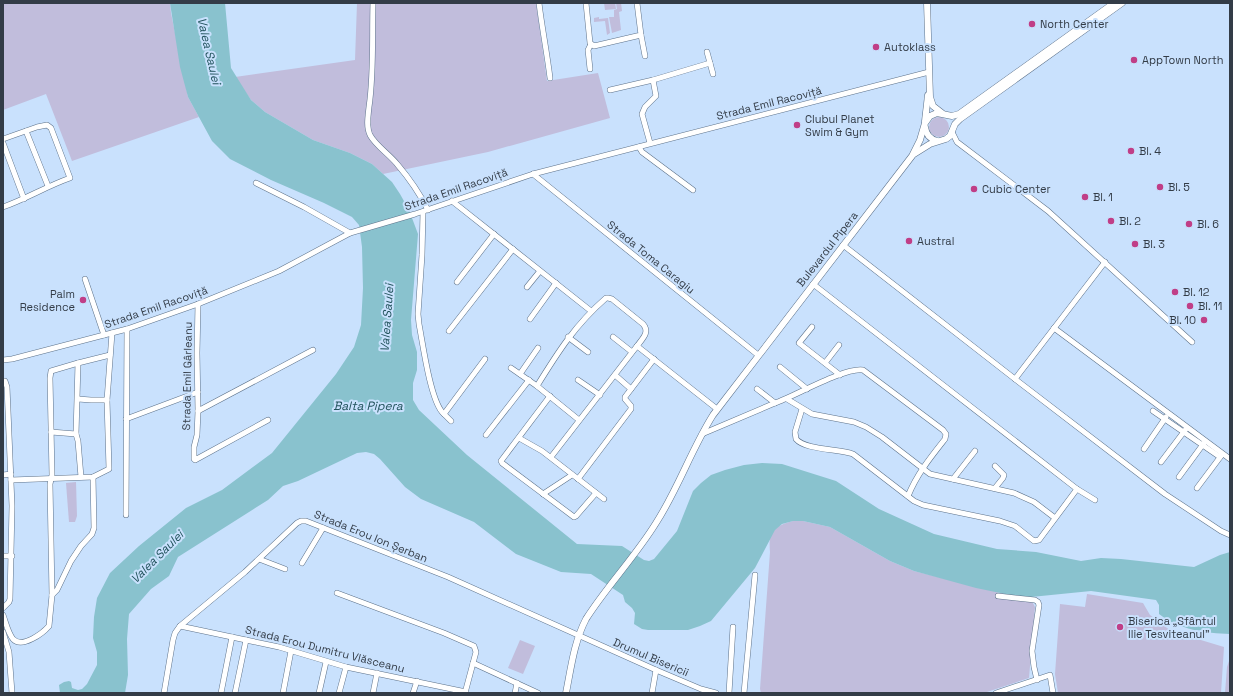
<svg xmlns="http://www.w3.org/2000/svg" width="1233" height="696" viewBox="0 0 1233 696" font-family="'Space Grotesk',sans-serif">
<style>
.green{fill:#c1bddc}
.water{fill:#89c2ce}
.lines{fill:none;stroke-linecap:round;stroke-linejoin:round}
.minor-casing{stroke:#5d728a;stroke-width:6}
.major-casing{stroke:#5d728a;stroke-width:7}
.minor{stroke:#fff;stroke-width:5}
.major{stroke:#fff;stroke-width:6}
.poi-dot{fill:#c03e87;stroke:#c9e1fd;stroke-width:1.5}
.labels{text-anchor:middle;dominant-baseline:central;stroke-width:4;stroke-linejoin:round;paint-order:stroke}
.poi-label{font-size:11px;fill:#333c47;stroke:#c9e1fd;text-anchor:start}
.street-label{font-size:11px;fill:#333c47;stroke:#c9e1fd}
.water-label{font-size:12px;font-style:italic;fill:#21525b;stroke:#c9e1fd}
</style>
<rect width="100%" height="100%" fill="#c9e1fd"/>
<g class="green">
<path d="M3 3H170L171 13 188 97 199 117 72 161 46 94 3 110Z"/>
<path d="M357 3H536L547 81 598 73 610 118 488 152 383 174 372 164 350 153 313 140 265 112 251 100 235 77 355 60Z"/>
<path d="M604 3H615L616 9 605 10Z"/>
<path d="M616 3H621L622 11 619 12 621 30 612 33 609 17H614V10L617 9Z"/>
<path d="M599 17V19L608 18 610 33 607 35 605 21 594 22V18Z"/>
<circle cx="939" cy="127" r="10"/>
<path d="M76 482 77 516 75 522H69L66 483Z"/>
<path d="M793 521H803L830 527 890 561 914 571 1010 595 1024 596 1025 602 1032 601 1035 607 1029 678 984 693H761L760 689 770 552C768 531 774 526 793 521Z"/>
<path d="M1087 594 1143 603 1150 615 1171 631 1224 647 1221 693H1058L1055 674 1060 604 1085 607Z"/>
<path d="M520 640 535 646 523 674 508 668Z"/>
<path d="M1230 658V693H1225L1227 667Z"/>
</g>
<path class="water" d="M170 3H225L231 68 251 100 265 112 313 140 350 153 372 164 392 182 400 194 409 210 418 234 411 320 412 335 417 352V370L413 383V400L419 410 467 455 577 544 622 546 644 560 649 561 654 559 677 531 693 491 701 483 711 475 725 470 744 465 762 463 782 464 836 481 879 509 934 534 997 549 1036 552 1081 561 1101 558 1121 559 1194 567 1220 555 1230 552V634C1206 633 1179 630 1159 614V605L1156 600 1091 591 1031 597 1010 595 976 588 914 571 890 561 830 527 803 521H793L782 524 775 530 755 568 711 621 700 626 688 630H648L642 629 634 624 635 613 632 608 625 602 623 595 591 574 561 572 516 554 474 522 421 499 405 487 380 459 374 454 366 452 357 453 298 481 283 486 268 500 178 557 169 576 151 589 129 614 127 639 128 675 125 693H60L59 685 64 682 69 681 71 682 72 688 78 690 82 689 87 684 97 665V652L93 638 94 617 97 598 110 573 139 546 186 508 222 490 272 453 336 374 354 347 361 325 363 288 362 247 359 225 352 217 324 203 271 180 230 159 212 141 188 97 180 67Z"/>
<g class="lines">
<g class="minor-casing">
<g id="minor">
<path d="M373 3C372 38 374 73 369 107 368 116 366 127 370 135 376 146 389 154 397 164 409 178 420 194 428 210"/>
<path d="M539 3C542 28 547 53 550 78"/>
<path d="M586 3 590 43 594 46 641 35 637 3"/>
<path d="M641 35 645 56"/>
<path d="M707 52 713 74"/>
<path d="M590 69 588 50 591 44"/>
<path d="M610 90 653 80 710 63"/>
<path d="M26 131 48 186"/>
<path d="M952 132 957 142 1048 211 1192 342"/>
<path d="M3 139 37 127 47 125 51 128 70 178C47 186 26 199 3 207"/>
<path d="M3 143 24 199"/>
<path d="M650 143 642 114 645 107 656 96 653 80"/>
<path d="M639 147 642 152 693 190"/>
<path d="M533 174 758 355"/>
<path d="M256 183 304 207 350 233"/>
<path d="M452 201 591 311"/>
<path d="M423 212 422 255 418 314 419 324C423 345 430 397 442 412 445 415 448 418 451 421"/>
<path d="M843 245 1015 379 1165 494 1221 531 1230 535"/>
<path d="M85 279 104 335"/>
<path d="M457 282 494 234"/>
<path d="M813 284 1077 489 1095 500"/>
<path d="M527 287 540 271"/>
<path d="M198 304 197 353 198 411 197 435 194 447V459L195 460 268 420"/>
<path d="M530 319 556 283"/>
<path d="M812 327 799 343 840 375"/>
<path d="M1054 328 1230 459"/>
<path d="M449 331 513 249"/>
<path d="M568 337 588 352"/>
<path d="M613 337 632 352"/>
<path d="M637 346 717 409"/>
<path d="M3 360 12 359 127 329 198 304 279 271 350 233 415 214 533 174 929 72"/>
<path d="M78 363 76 434 78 441 81 477"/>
<path d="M825 363 839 345"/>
<path d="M780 367 807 389"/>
<path d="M511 368 537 386 579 420"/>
<path d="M520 374 538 348"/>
<path d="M615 375 631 389"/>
<path d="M1015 379 1105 262"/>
<path d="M578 380 600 395"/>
<path d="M3 381H5L7 387 12 506 10 599 9 602 3 608"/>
<path d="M537 386C558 352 575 325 606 298H608L612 299 643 324C650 332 643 338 637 346L551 457"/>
<path d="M757 389 775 403"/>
<path d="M550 396 501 461 502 463 574 517 576 516 596 493"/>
<path d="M78 399 91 400H107"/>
<path d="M787 399 812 414 854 422 866 427 882 437 930 474 1014 493 1034 502 1055 518"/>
<path d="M802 409 795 432 796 439C805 450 839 449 853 454L914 501 923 505 1000 521 1015 526 1034 541 1039 540 1077 489"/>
<path d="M198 411 313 350"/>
<path d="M1153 411 1220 457"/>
<path d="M444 414 485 359"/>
<path d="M126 419 198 392"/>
<path d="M51 432 76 434"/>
<path d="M702 434 775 403C795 396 845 367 863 370L943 430 946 434 945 439C930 458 917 474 908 496"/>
<path d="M486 435 529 380"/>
<path d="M519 438 542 451 604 499"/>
<path d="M1144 449 1166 417"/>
<path d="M1161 462 1186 429"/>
<path d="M995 466 1004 475 1003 478 995 488"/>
<path d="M3 475 11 474"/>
<path d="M1179 477 1204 443"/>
<path d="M578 479 631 409V406L625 399V397L654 359"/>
<path d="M953 479 975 451"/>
<path d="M11 480 93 477 109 469 107 400 112 333"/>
<path d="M1197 488 1221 456"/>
<path d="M543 494 572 475"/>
<path d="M126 515 127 329"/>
<path d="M3 556H12"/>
<path d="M259 559 285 569"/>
<path d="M302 563 323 528"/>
<path d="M337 593 444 633 474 646 476 652 465 693"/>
<path d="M52 595 57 590 71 561 81 546 92 534 94 528 93 477"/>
<path d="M998 596 1035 600 1038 602 1039 605 1032 651 1034 667 1037 680"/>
<path d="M3 615C6 623 8 633 13 639 22 649 43 633 49 626L52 595 50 484 52 475 50 378 51 371 78 363 110 355"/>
<path d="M180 626 279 647 346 667 466 692"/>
<path d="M3 632 9 652 12 693"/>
<path d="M473 663 538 693"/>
<path d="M164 693 173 640 175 633 180 626 245 572 297 523 301 521H306L448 577 656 670 701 689 716 693"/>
<path d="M221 693 232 637"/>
<path d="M235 693 246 640"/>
<path d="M283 693 291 651"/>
<path d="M319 693 326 662"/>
<path d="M339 693 346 667"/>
<path d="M373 693 377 673"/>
<path d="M413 693 417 681"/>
<path d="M515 693 517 683"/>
<path d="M652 693 656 670"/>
<path d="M729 693 733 627"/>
<path d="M744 693 755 575"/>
<path d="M996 693 1050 675 1053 693"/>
</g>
</g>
<g class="major-casing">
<g id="major">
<path d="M927 3 930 97 933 106 942 113"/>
<path d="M925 121 928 95"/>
<path d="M925 127C926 135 930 139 937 141"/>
<path d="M914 154 930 144 946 139 950 136 955 124 960 119 1122 3"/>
<path d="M566 693C571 668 574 642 586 619 607 586 635 557 656 523 678 489 691 450 713 415L912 156 920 140 925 123 930 116 937 113 952 116 959 114 1114 3"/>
</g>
</g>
<use href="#minor" class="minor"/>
<use href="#major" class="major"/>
</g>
<g class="poi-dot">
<circle cx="1032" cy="24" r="4"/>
<circle cx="876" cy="47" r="4"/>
<circle cx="1134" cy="60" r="4"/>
<circle cx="797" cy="125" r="4"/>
<circle cx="1131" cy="151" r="4"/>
<circle cx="1160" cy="187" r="4"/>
<circle cx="974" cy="189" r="4"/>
<circle cx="1085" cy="197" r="4"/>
<circle cx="1111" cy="221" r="4"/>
<circle cx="1189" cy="224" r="4"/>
<circle cx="909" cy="241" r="4"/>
<circle cx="1135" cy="244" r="4"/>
<circle cx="1175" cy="292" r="4"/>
<circle cx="83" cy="300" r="4"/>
<circle cx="1190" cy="306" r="4"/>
<circle cx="1204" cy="320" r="4"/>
<circle cx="1120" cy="627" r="4"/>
</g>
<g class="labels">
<g class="poi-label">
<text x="1040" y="24">North Center</text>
<text x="884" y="47">Autoklass</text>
<text x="1142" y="60">AppTown North</text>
<text x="805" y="119">Clubul Planet<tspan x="805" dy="13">Swim &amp; Gym</tspan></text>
<text x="1139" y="151">Bl. 4</text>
<text x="1168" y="187">Bl. 5</text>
<text x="982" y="189">Cubic Center</text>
<text x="1093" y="197">Bl. 1</text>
<text x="1119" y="221">Bl. 2</text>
<text x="1197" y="224">Bl. 6</text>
<text x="917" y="241">Austral</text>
<text x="1143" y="244">Bl. 3</text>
<text x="1183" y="292">Bl. 12</text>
<text x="75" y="294" text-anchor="end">Palm<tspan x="75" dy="13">Residence</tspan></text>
<text x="1198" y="306">Bl. 11</text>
<text x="1196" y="320" text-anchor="end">Bl. 10</text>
<text x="1128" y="621">Biserica „Sfântul<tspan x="1128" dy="13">Ilie Tesviteanul”</tspan></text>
</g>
<g class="street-label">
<text transform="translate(769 103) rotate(-14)">Strada Emil Racoviță</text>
<text transform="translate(456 189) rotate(-19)">Strada Emil Racoviță</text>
<text transform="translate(827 249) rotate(-52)">Bulevardul Pipera</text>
<text transform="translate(651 257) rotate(39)">Strada Toma Caragiu</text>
<text transform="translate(156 307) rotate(-19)">Strada Emil Racoviță</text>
<text transform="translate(187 376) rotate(-89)">Strada Emil Gârleanu</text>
<text transform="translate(371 536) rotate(22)">Strada Erou Ion Șerban</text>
<text transform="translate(325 649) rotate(14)">Strada Erou Dumitru Vlăsceanu</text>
<text transform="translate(651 657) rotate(23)">Drumul Bisericii</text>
</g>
<g class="water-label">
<text transform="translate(209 51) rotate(77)">Valea Saulei</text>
<text transform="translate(387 318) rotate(-86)">Valea Saulei</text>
<text x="368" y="406">Balta Pipera</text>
<text transform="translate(157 557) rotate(-45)">Valea Saulei</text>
</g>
</g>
<rect width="1233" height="696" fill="none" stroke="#333c47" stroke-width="8"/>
</svg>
